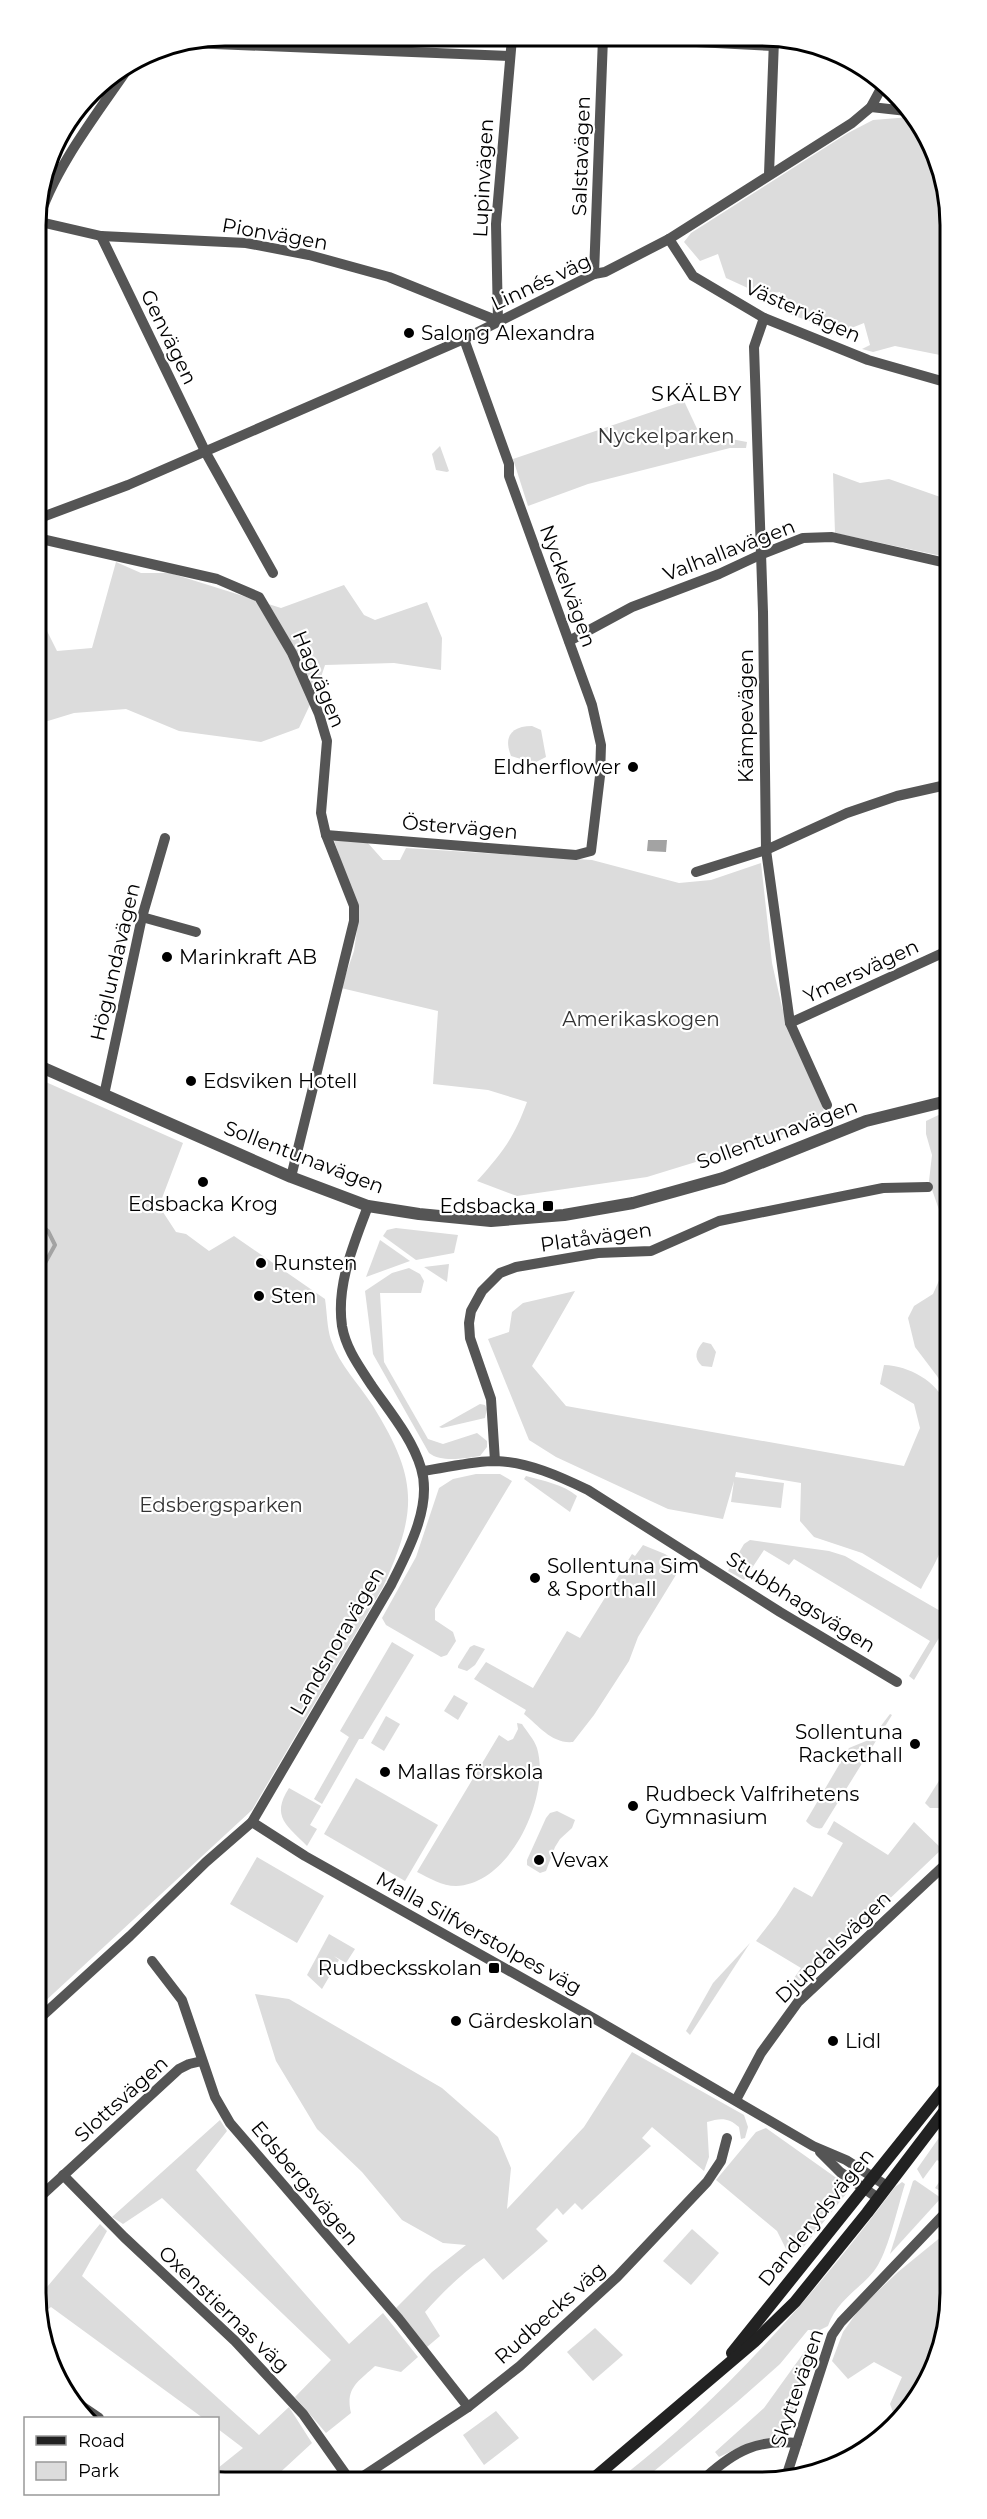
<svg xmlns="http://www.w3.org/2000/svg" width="987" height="2519" viewBox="0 0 987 2519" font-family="Montserrat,sans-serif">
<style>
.green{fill:#dcdcdc}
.water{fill:#a3a3a3}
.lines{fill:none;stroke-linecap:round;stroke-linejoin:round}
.stream{stroke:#a3a3a3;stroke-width:4}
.minor{stroke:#555;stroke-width:10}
.tertiary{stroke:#555;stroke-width:12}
.secondary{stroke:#222;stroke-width:12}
.poi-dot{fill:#000;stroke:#fff;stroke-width:2}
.labels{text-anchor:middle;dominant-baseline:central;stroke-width:4.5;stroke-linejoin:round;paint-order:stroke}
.street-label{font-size:20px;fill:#000;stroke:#fff}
.poi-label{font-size:20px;fill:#000;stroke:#fff;text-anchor:start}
.park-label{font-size:20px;fill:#333;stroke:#fff}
.neighbourhood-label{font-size:21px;letter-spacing:1.5px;fill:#000;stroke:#fff}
.rim{fill:none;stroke:#000;stroke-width:3}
</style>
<rect width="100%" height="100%" fill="#fff"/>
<g class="green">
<path d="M910 117 945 177V368L939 364 940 355 895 346 873 352 862 349 870 345 864 323 849 329 846 334 786 313 780 292 763 295 726 278 718 254 700 261 684 242 691 233 848 133 873 120Z"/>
<path d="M684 401 699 433 747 442 746 448H730L588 484 528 506 513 459Z"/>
<path d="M440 446 449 471 447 472 436 470 432 454Z"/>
<path d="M833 473 860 483 889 479 946 499V557L835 533Z"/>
<path d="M116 562 141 573H170L281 608 344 585 364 615 375 620 427 602 442 638 441 670 394 663 325 665 316 692 299 728 261 742 179 731 126 709 74 713 38 724V613L57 651 92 648Z"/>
<path d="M532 726 541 730 546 757 534 763 511 756C503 736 512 726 532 726Z"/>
<path d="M334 840 367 842 383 860H400L406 848 592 860 679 883 711 880 761 863 772 963 782 1007 826 1116 777 1137 647 1177 517 1196 477 1181C502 1153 514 1138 527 1102L488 1090 433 1084 438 1011 341 988 354 951 359 915Z"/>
<path d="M39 1079 183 1143 159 1206 176 1232 186 1234 209 1251 234 1236 325 1299C327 1312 327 1328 331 1340 340 1366 359 1384 373 1406 418 1479 418 1510 383 1587L252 1810 41 2005Z"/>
<path d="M947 1111 948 1394 937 1376 915 1347 908 1318 914 1306 933 1294 946 1265 945 1227 929 1181 932 1155 926 1134V1121Z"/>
<path d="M396 1228 458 1235 454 1253 416 1260 383 1236 387 1230Z"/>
<path d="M380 1240 410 1261 366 1277Z"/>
<path d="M449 1264 447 1282 424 1267Z"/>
<path d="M409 1268 420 1274 424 1281 421 1293H380L384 1362 428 1439 443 1444 477 1433 487 1441V1447L480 1456C465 1458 442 1463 429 1453L373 1354 365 1291 392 1273Z"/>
<path d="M575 1291 532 1366 566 1406 904 1466 920 1428 914 1404 880 1384 884 1365C910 1366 936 1381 947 1405 954 1420 947 1535 940 1552 935 1565 927 1577 921 1589L862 1553 814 1537 800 1521 801 1483 736 1472 735 1477 784 1483 781 1508 731 1502 734 1481 723 1519 668 1509 556 1457 529 1440 488 1339 509 1332 512 1312 523 1303Z"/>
<path d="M703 1342 711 1344 716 1352 712 1367 702 1366C693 1358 696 1350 703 1342Z"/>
<path d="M480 1404 485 1405 487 1409 485 1418 442 1428 439 1427Z"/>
<path d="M476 1474H500L512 1481 435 1609V1620L453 1632 456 1641 447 1655 441 1657 386 1625 382 1618 416 1557 439 1488 453 1479Z"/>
<path d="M526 1476C543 1481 563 1484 577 1496L570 1512 524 1479Z"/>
<path d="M750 1540 829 1551 845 1556 949 1616V1621L914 1680 909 1676 930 1641 794 1559 789 1565 764 1550 744 1580 728 1571 744 1544Z"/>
<path d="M643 1545 665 1554 682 1565 638 1637 629 1661 594 1715 573 1742C552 1744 539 1726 524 1714L526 1710 474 1679 486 1662 533 1688 567 1631 580 1638 632 1554 635 1556Z"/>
<path d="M392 1642 414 1655 363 1739H359L322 1804 314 1799 349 1737 340 1731Z"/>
<path d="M474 1645 485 1649 475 1665 467 1671 458 1668V1666L470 1647Z"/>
<path d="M454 1695 468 1703 458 1720 444 1711Z"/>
<path d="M890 1714 892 1715 822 1828C817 1830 809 1825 806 1821L849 1748 871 1739Z"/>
<path d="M386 1716 400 1724 384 1751 371 1743Z"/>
<path d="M517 1723 522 1724C527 1732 534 1739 537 1748 551 1795 511 1884 456 1886 442 1886 429 1878 417 1872L499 1735 508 1741 513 1739 518 1729Z"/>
<path d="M949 1765V1801L941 1808H930L925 1803Z"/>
<path d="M356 1778 438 1825 405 1881 324 1834Z"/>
<path d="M289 1788 321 1806 310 1825 317 1829 307 1846C288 1826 270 1817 289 1788Z"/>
<path d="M557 1811 575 1820 572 1828 560 1839 555 1847 546 1871 540 1873 527 1865V1860L546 1818 550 1813Z"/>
<path d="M834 1821 888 1855 914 1822 942 1849 821 1964 803 1979 794 1983 792 1981 801 1968 756 1941 776 1915 794 1887 812 1897 843 1843 827 1834Z"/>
<path d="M257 1857 324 1896 297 1943 230 1904Z"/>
<path d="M329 1934 355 1949 346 1963 334 1956 339 1960 322 1989 307 1975Z"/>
<path d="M750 1943 690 2035 686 2031 713 1983Z"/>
<path d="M255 1994 289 1999 442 2088 498 2137 511 2168 507 2209 584 2127 632 2052 744 2115 748 2127 745 2138 741 2139 739 2127C728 2117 720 2118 707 2122L709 2157 704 2171 652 2127 642 2138 651 2146 582 2210 575 2203 563 2215 557 2208 536 2229 548 2241 503 2280 484 2258C462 2273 443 2292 425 2312L440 2336 427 2347 396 2308 432 2272 466 2245 443 2243 402 2220 362 2172 317 2129 276 2061Z"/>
<path d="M220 2120 227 2131 196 2170 349 2344 383 2313 418 2357 401 2372 375 2366C358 2382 345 2388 351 2413L326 2433 295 2397 331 2360 162 2198 123 2224 112 2217Z"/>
<path d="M950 2122V2188L944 2193 935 2188 949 2168 937 2160 923 2179 917 2169Z"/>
<path d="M766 2128 835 2177 842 2184 846 2194 801 2250 788 2253 777 2231 716 2180 756 2132Z"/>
<path d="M915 2180 941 2198 890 2254 913 2181Z"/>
<path d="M902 2182 905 2184C898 2206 889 2247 878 2265 865 2287 838 2297 828 2326L820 2330H808L780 2364 737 2402 647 2477H622C725 2397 817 2292 895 2187Z"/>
<path d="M100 2224 107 2231 82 2276 259 2435 289 2407 312 2443 273 2479H218V2468L243 2448 218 2429V2418H203L51 2307 42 2314V2293Z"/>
<path d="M692 2229 719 2253 691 2285 663 2261Z"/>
<path d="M947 2232H950C950 2256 954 2283 950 2307 944 2350 929 2393 897 2423L890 2404 902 2377 874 2362 848 2379 832 2361 843 2332 860 2308 898 2272Z"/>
<path d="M595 2328 623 2355 593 2381 567 2352Z"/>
<path d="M818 2348 785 2436 742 2446 719 2457 715 2452 764 2408 805 2351Z"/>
<path d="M496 2411 519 2438 484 2465 463 2435Z"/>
</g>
<path class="water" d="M648 840H667L666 852 647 851Z"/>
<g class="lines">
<path class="stream" d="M39 1224 48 1231 55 1245 39 1274"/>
<g class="minor">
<path d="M638 39 774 46"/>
<path d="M190 43 509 56"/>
<path d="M871 107 907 111"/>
<path d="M769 174 774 40"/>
<path d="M36 221 101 236 246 243 309 255 389 277 498 321 496 224 512 38"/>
<path d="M38 222C53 169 100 110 131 64"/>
<path d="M101 236 206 453 273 573"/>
<path d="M669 239 693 276 764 318 868 360 945 382"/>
<path d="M594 274 603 38"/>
<path d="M764 318 754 347 763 612 766 850 790 1023 827 1105"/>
<path d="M37 519 128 485 464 339 594 274 605 272 669 239 852 123 871 107 884 83"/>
<path d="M37 538 217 579 259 597 292 653 319 714 327 741 321 813 326 835 354 906V921L291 1177"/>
<path d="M569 641 632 607 719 574 762 554 803 538 832 537 946 563"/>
<path d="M326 835 576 855 591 851 600 776 601 745 592 705 509 476V464L464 339"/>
<path d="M696 872 766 850 847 813 897 796 946 785"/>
<path d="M142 917 196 932"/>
<path d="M790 1023 947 951"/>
<path d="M104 1095 142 917 165 838"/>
<path d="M495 1461 491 1399 470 1338 469 1323 471 1311 482 1291 500 1273 516 1267 598 1253 651 1251 719 1221 883 1188 928 1187"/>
<path d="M423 1471C446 1468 472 1461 496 1461 528 1462 559 1476 588 1490L780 1612 897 1682"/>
<path d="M252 1822 305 1856 595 2019 813 2146 846 2160 887 2186"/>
<path d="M152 1961 182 2000 215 2097 230 2123 399 2319 468 2407"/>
<path d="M41 2017 130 1936 206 1862 252 1822 391 1585C407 1553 433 1506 421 1468 412 1438 390 1412 372 1386 359 1366 346 1349 342 1326 336 1284 354 1244 368 1206"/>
<path d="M736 2100 761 2053 798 2002 949 1861"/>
<path d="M820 2152 840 2172 878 2198"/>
<path d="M63 2175 124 2237 235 2341 303 2414 349 2479"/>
<path d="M42 2195 179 2069 189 2064 202 2061"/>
<path d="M77 2403 99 2418"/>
<path d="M706 2477C735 2451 757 2439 797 2443"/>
<path d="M786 2477 832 2335 841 2322 950 2208"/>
<path d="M359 2479 468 2407 520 2366 617 2277 707 2182 721 2161 727 2138"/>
</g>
<path class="tertiary" d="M39 1066 291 1177 368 1206 419 1214 491 1221 564 1215 633 1203 723 1178 866 1121 947 1101"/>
<g class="secondary">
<path d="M732 2353 950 2081"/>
<path d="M594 2478 754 2342 795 2302 867 2213 950 2104"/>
</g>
</g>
<g class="poi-dot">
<circle cx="409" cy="333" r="6"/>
<circle cx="633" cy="767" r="6"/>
<circle cx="167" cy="957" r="6"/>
<circle cx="191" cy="1081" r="6"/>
<circle cx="203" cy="1182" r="6"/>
<rect x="542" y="1200" width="12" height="12" rx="3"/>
<circle cx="261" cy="1263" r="6"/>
<circle cx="259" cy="1296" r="6"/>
<circle cx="535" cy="1578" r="6"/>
<circle cx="915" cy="1744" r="6"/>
<circle cx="385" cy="1772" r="6"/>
<circle cx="633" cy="1806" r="6"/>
<circle cx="539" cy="1860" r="6"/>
<rect x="488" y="1962" width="12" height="12" rx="3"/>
<circle cx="456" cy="2021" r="6"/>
<circle cx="833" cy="2041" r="6"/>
</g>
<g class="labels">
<g class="street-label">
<text transform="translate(581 156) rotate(-88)">Salstavägen</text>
<text transform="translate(483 178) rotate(-87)">Lupinvägen</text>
<text transform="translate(275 234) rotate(10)">Pionvägen</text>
<text transform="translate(541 282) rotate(-25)">Linnés väg</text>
<text transform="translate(803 311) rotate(24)">Västervägen</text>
<text transform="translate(169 337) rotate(64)">Genvägen</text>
<text transform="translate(729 550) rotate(-21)">Valhallavägen</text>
<text transform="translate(568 586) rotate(70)">Nyckelvägen</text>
<text transform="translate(319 679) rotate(67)">Hagvägen</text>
<text transform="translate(746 716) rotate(-90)">Kämpevägen</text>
<text transform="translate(460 827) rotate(5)">Östervägen</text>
<text transform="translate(115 962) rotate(-77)">Höglundavägen</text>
<text transform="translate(861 971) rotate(-25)">Ymersvägen</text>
<text transform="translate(777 1134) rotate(-20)">Sollentunavägen</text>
<text transform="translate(304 1157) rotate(21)">Sollentunavägen</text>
<text transform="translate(596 1237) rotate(-8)">Platåvägen</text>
<text transform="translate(801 1602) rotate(32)">Stubbhagsvägen</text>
<text transform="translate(337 1641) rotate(-60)">Landsnoravägen</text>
<text transform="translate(479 1933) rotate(29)">Malla Silfverstolpes väg</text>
<text transform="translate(833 1947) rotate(-44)">Djupdalsvägen</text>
<text transform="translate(121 2099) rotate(-42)">Slottsvägen</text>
<text transform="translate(305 2183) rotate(50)">Edsbergsvägen</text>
<text transform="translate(816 2217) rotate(-51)">Danderydsvägen</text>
<text transform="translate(224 2309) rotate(44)">Oxenstiernas väg</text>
<text transform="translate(550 2313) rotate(-42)">Rudbecks väg</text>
<text transform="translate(797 2388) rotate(-71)">Skyttevägen</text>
</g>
<g class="poi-label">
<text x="421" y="333">Salong Alexandra</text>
<text x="621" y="767" text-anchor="end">Eldherflower</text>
<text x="179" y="957">Marinkraft AB</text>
<text x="203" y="1081">Edsviken Hotell</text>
<text x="203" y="1204" text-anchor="middle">Edsbacka Krog</text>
<text x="536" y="1206" text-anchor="end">Edsbacka</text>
<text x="273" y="1263">Runsten</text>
<text x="271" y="1296">Sten</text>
<text x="547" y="1566">Sollentuna Sim<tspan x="547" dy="23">&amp; Sporthall</tspan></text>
<text x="903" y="1732" text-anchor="end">Sollentuna<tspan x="903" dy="23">Rackethall</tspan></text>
<text x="397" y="1772">Mallas förskola</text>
<text x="645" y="1794">Rudbeck Valfrihetens<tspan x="645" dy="23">Gymnasium</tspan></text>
<text x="551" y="1860">Vevax</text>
<text x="482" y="1968" text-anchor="end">Rudbecksskolan</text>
<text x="468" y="2021">Gärdeskolan</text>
<text x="845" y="2041">Lidl</text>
</g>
<g class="park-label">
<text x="666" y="436">Nyckelparken</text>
<text x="641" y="1019">Amerikaskogen</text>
<text x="221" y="1505">Edsbergsparken</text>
</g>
<g class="neighbourhood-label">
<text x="697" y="393">SKÄLBY</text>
</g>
</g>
<path d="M0 0H987V2519H0ZM225 46H761A179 179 0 0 1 940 225V2293A179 179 0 0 1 761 2472H225A179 179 0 0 1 46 2293V225A179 179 0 0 1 225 46Z" fill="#fff" fill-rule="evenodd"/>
<path class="rim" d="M225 46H761A179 179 0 0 1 940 225V2293A179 179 0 0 1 761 2472H225A179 179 0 0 1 46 2293V225A179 179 0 0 1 225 46Z"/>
<rect x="24" y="2417" width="195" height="78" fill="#ffffff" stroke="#999999" stroke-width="1.5"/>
<rect x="36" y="2436" width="30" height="9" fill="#222222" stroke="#999999" stroke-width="1.5"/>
<text x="78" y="2447" font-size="18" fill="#000000">Road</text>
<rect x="36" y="2462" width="30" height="18" fill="#dcdcdc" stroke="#999999" stroke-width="1.5"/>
<text x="78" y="2477" font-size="18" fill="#000000">Park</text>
</svg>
